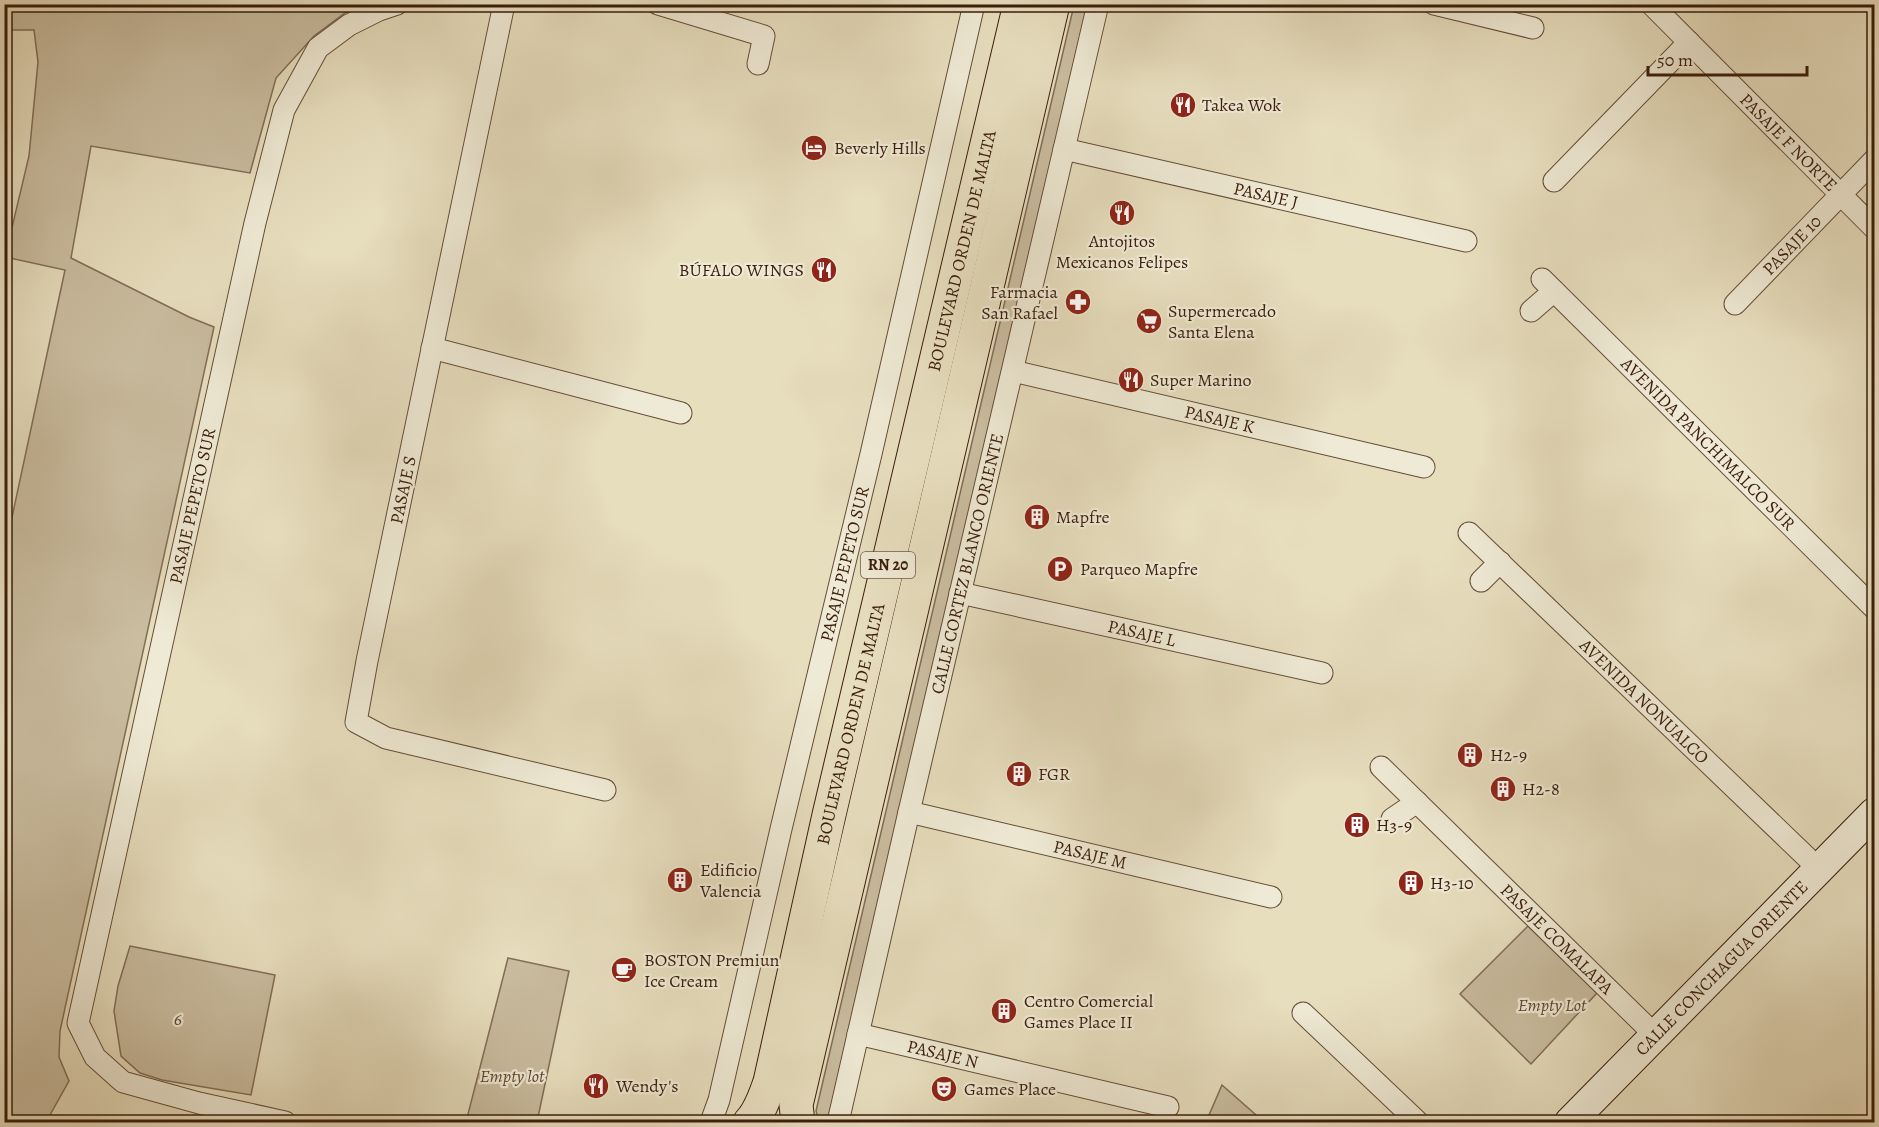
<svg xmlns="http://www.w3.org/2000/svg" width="1879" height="1127" viewBox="0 0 1879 1127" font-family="Alegreya,serif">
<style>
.green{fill:#cabda0;stroke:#826d56;stroke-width:1.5}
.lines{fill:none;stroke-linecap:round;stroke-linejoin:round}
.street-casing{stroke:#664d38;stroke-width:23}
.secondary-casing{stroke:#3b1d0b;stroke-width:32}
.highway-casing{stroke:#3b1d0b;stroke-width:35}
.street{stroke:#efead5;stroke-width:21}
.secondary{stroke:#efead5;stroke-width:30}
.highway{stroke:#e7debe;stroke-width:33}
.labels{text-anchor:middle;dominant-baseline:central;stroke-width:4.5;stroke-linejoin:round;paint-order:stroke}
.shield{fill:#efead5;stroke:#715a48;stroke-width:1.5}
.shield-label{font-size:16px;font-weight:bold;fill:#3b1d0b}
.poi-label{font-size:18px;fill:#3b1d0b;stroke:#efead5;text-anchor:start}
.street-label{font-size:18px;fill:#3b1d0b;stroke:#efead5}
.park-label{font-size:18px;font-style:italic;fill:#5f4530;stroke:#efead5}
</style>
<rect width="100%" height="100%" fill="#e7debe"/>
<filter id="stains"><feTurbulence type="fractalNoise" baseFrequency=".00333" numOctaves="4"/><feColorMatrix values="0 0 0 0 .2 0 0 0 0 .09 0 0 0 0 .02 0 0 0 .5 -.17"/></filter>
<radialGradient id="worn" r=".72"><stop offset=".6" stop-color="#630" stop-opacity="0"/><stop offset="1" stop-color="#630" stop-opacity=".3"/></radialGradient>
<g class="green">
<path d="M5 4 363 5 345 13 314 36 276 78 250 173 91 146 71 258 189 317 214 327 60 1031 59 1057 69 1081 46 1122H5V550L65 270 5 257 29 156 38 62 34 30H5Z"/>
<path d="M1074 5H1093L834 1122H819L816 1111Z"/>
<path d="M1528 926 1597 993 1531 1064 1460 994Z"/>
<path d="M130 946 275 975 251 1095 162 1080 140 1073 121 1056 114 1011 118 986Z"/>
<path d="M508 958 569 971 537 1122H466Z"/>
<path d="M1222 1085 1264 1122H1206Z"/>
</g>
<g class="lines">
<g class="street-casing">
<g id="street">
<path d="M504 4 367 661 356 722 386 738 605 790"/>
<path d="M658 4 764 36 758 64"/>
<path d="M1434 4 1533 28"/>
<path id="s1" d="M1651 4 1874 228"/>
<path id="s2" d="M1064 149 1466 241"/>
<path d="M1554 181 1689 42"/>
<path id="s3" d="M1542 279 1874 608"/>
<path id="s4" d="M1735 304 1874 160"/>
<path d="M1531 311 1554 291"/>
<path d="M432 348 681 413"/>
<path id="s5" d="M1013 371 1424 467"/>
<path id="s6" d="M1469 533 1819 869"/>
<path d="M1481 581 1500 562"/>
<path id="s7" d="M960 593 1322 673"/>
<path id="s8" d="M1381 767 1655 1035"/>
<path id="s9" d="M909 812 1271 897"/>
<path d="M1392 819 1417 802"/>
<path d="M1303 1013 1418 1122"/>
<path id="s10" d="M858 1034 1168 1107"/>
<path id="s11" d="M285 1122 199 1103 123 1082 95 1057 78 1023 255 223 284 110 318 48 349 25 379 10 397 4"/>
<path id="s12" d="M711 1122 719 1100 781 829 871 454 974 4"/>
<path id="s13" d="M838 1122 909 812 1098 4"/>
</g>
</g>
<g class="secondary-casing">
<g id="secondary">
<path id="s14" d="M1570 1122 1874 813"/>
</g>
</g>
<g class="highway-casing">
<g id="highway">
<path id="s15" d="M750 1122C760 1112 765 1096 770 1082L829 815 1020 4"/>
<path d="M798 1122 796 1105 800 1088 1053 4"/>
</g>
</g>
<use href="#street" class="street"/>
<use href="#secondary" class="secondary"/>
<use href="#highway" class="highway"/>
</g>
<defs>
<g id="restaurant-disc" transform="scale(1.35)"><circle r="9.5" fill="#8f2418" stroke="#efead5"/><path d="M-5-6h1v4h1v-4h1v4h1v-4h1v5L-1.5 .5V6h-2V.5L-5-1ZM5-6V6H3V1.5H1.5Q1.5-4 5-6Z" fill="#fff"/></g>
<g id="hotel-disc" transform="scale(1.35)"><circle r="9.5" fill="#8f2418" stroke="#efead5"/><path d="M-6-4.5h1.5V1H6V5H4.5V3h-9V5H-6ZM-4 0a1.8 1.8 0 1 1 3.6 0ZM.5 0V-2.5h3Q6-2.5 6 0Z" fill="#fff"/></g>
<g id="pharmacy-disc" transform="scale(1.35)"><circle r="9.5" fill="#8f2418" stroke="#efead5"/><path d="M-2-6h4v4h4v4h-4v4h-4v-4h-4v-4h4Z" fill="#fff"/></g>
<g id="supermarket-disc" transform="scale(1.35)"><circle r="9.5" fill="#8f2418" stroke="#efead5"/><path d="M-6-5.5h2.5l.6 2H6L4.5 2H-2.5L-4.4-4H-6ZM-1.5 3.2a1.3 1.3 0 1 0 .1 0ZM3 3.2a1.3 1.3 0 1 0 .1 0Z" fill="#fff"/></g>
<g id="building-disc" transform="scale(1.35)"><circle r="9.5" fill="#8f2418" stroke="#efead5"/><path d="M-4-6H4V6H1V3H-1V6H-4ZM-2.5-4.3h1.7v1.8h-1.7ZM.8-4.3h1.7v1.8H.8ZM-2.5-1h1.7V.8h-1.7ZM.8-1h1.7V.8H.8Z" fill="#fff"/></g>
<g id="parking-disc" transform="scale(1.35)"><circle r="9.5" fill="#8f2418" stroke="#efead5"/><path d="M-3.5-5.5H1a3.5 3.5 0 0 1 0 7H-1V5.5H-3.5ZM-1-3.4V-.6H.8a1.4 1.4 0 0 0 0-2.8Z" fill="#fff"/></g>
<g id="cafe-disc" transform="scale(1.35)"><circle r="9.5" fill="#8f2418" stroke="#efead5"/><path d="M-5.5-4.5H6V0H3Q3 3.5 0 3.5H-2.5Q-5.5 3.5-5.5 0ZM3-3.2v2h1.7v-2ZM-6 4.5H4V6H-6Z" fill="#fff"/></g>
<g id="theatre-disc" transform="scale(1.35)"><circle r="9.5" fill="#8f2418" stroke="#efead5"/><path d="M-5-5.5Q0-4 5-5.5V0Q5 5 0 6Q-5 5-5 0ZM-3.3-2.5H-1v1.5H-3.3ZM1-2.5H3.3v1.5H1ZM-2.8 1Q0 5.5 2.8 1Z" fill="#fff"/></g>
</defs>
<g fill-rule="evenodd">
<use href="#restaurant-disc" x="1183" y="105"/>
<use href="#hotel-disc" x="814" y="148"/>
<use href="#restaurant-disc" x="1122" y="213"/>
<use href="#restaurant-disc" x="824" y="270"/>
<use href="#pharmacy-disc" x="1078" y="302"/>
<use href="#supermarket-disc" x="1149" y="321"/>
<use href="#restaurant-disc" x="1131" y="380"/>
<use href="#building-disc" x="1037" y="517"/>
<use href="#parking-disc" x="1060" y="569"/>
<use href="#building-disc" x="1470" y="755"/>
<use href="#building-disc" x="1019" y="774"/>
<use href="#building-disc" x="1503" y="789"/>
<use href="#building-disc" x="1357" y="825"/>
<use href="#building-disc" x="680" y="880"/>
<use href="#building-disc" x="1411" y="883"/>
<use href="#cafe-disc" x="624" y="970"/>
<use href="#building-disc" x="1004" y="1011"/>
<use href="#restaurant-disc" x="596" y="1086"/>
<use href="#theatre-disc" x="944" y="1089"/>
</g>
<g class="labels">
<rect class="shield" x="861" y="552" width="54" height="26" rx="4.5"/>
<g class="shield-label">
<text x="888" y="565">RN 20</text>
</g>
<g class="poi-label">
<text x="1202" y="105">Takea Wok</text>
<text x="834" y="148">Beverly Hills</text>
<text x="1122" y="241" text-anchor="middle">Antojitos<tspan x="1122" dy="21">Mexicanos Felipes</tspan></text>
<text x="804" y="270" text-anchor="end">BÚFALO WINGS</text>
<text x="1058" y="292" text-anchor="end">Farmacia<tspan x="1058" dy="21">San Rafael</tspan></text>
<text x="1168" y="311">Supermercado<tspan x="1168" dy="21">Santa Elena</tspan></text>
<text x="1150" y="380">Super Marino</text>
<text x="1056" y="517">Mapfre</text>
<text x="1080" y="569">Parqueo Mapfre</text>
<text x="1490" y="755">H2-9</text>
<text x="1038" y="774">FGR</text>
<text x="1522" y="789">H2-8</text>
<text x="1376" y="825">H3-9</text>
<text x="700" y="870">Edificio<tspan x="700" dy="21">Valencia</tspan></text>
<text x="1430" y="883">H3-10</text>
<text x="644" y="960">BOSTON Premiun<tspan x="644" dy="21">Ice Cream</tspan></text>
<text x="1024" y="1001">Centro Comercial<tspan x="1024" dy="21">Games Place II</tspan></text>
<text x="616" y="1086">Wendy's</text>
<text x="964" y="1089">Games Place</text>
</g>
<g class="street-label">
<text stroke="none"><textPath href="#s1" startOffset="195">PASAJE F NORTE</textPath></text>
<text stroke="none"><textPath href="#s2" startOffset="207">PASAJE J</textPath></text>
<text stroke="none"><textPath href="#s4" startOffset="82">PASAJE 10</textPath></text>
<text stroke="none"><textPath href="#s15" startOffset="898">BOULEVARD ORDEN DE MALTA</textPath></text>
<text stroke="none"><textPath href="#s5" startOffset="212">PASAJE K</textPath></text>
<text stroke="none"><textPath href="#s3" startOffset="234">AVENIDA PANCHIMALCO SUR</textPath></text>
<text transform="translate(403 490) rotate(-78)">PASAJE S</text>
<text stroke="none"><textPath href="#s11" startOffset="772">PASAJE PEPETO SUR</textPath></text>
<text stroke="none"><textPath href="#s13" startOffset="573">CALLE CORTEZ BLANCO ORIENTE</textPath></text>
<text stroke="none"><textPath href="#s12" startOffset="574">PASAJE PEPETO SUR</textPath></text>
<text stroke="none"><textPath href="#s7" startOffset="186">PASAJE L</textPath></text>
<text stroke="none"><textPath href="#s6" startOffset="243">AVENIDA NONUALCO</textPath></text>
<text stroke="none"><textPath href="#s15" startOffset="412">BOULEVARD ORDEN DE MALTA</textPath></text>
<text stroke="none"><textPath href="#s9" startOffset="186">PASAJE M</textPath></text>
<text stroke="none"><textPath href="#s8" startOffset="246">PASAJE COMALAPA</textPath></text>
<text stroke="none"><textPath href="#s14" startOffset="216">CALLE CONCHAGUA ORIENTE</textPath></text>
<text stroke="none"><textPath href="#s10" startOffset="87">PASAJE N</textPath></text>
</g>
<g class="park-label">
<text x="1552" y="1005">Empty Lot</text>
<text x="178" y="1019">6</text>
<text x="512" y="1076">Empty lot</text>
</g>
</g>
<rect width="1879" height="1127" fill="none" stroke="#e7debe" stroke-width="24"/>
<rect x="6" y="6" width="1867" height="1115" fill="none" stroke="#3b1d0b" stroke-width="3"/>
<rect x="12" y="12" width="1855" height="1103" fill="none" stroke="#3b1d0b" stroke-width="1.5"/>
<path d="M1648 66v9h159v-9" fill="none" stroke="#3b1d0b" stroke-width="3"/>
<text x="1657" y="66" font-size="18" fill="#3b1d0b" stroke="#efead5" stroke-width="4.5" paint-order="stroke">50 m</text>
<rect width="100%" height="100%" filter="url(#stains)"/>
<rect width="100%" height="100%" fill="url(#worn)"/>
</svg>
